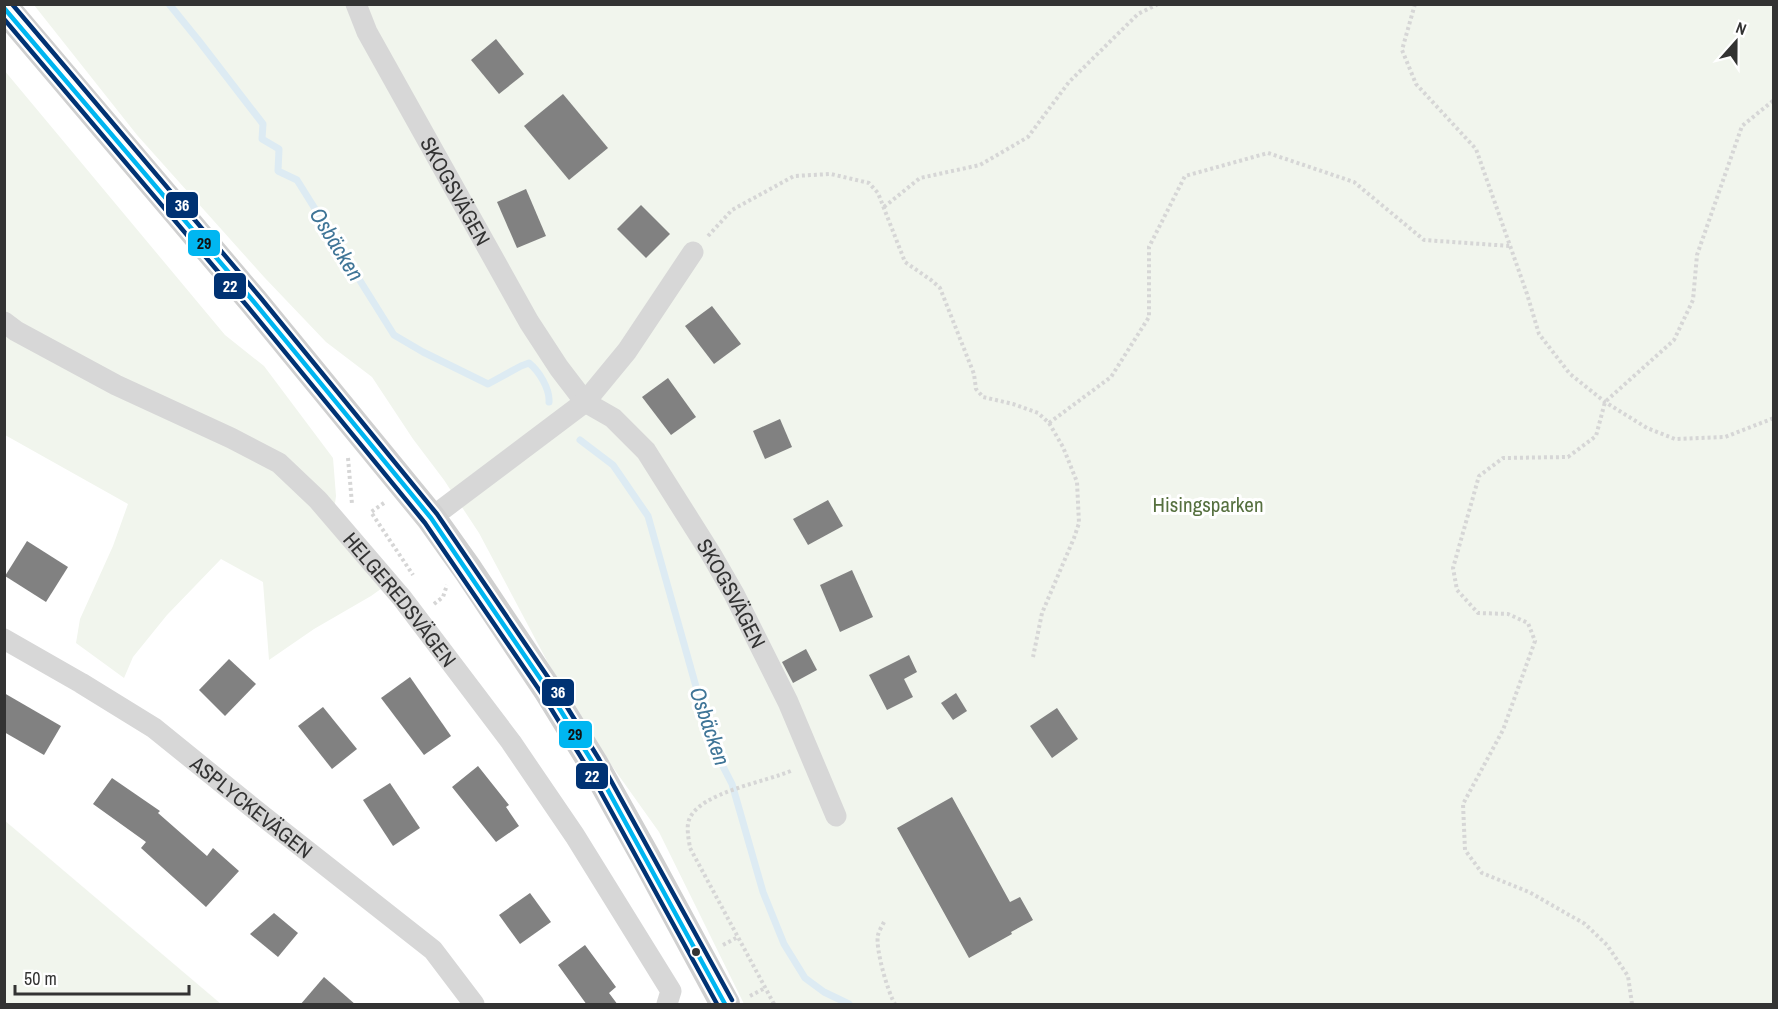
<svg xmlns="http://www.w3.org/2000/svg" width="1778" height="1009" viewBox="0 0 1778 1009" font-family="'Archivo Narrow',sans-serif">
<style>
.green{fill:#f1f5ed}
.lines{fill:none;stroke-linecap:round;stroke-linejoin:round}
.stream{stroke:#ddebf3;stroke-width:7}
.building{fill:#818181}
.path{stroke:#d6d6d6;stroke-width:4;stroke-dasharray:3 3;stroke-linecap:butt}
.street{stroke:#d7d7d7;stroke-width:21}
.secondary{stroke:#d0d0d0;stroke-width:30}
.bus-1-casing{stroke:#fff;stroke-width:9}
.bus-2-casing{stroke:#fff;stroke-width:9}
.bus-3-casing{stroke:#fff;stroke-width:9}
.bus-1{stroke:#00b6f1;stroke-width:4.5}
.bus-2{stroke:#003273;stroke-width:4.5}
.bus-3{stroke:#003273;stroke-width:4.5}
.bus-dot{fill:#333;stroke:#fff;stroke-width:2}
.labels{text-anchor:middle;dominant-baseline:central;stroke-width:6;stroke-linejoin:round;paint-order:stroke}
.street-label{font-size:21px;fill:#333;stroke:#fff}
.park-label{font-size:21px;fill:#56703f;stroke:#fff}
.water-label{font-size:22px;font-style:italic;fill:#3f7597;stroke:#fff}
.line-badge{stroke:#fff;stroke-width:2}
.badge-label{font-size:16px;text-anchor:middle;font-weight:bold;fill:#fff}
.pale-badge-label{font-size:16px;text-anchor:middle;font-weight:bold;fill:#111}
</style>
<rect width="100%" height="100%" fill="#fff"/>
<g class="green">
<path d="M34 5H1773V1004H744L659 832 597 745 547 661 479 533 444 480 413 439 372 377 326 342 264 277 137 135Z"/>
<path d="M4 70 225 335 264 366 333 458 336 496 332 526 385 586 371 596 314 629 269 660 263 582 221 559 167 615 133 657 124 678 76 643 80 619 113 546 128 504 5 435Z"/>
<path d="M4 820 221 1004H5Z"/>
</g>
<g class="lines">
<g class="stream">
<path d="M169 4 199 41 263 124 262 139 279 149 278 171 297 180 394 335 423 352 488 384 521 366 529 363C539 371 550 389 549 402"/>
<path d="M580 440 613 465 648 516 713 747 732 784 763 892 784 944 805 978 824 992 849 1004"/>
</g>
</g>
<g class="building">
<path d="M496 39 524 74 499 94 471 60Z"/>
<path d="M563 94 608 148 569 180 524 126Z"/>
<path d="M526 189 546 236 517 248 497 202Z"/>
<path d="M641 205 670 234 646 258 617 229Z"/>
<path d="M712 306 741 344 714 364 685 326Z"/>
<path d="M668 378 696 417 671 435 642 397Z"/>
<path d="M780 419 792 447 765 459 753 431Z"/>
<path d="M828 500 843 526 808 545 793 519Z"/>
<path d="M27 541 68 567 46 602 5 576Z"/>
<path d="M852 570 873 617 840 632 820 585Z"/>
<path d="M806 649 817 670 793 683 782 662Z"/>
<path d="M909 655 917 672 904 679 913 697 887 710 869 675Z"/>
<path d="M229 659 256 684 225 716 199 690Z"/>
<path d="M410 677 451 736 424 755 381 698Z"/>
<path d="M4 693 61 726 44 755 4 732Z"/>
<path d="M956 693 967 711 953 720 941 703Z"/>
<path d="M323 707 357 749 332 769 298 726Z"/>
<path d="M1057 708 1078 739 1052 758 1030 726Z"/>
<path d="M478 766 509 805 506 807 519 826 496 842 452 787Z"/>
<path d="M112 778 160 811 158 813 207 856 213 848 239 871 206 907 141 848 146 842 93 804Z"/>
<path d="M390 783 420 828 393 846 363 800Z"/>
<path d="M952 797 1010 902 1020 897 1033 920 1011 932 1012 934 969 958 897 828Z"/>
<path d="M530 893 551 922 520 944 499 915Z"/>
<path d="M274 913 298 933 278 957 250 934Z"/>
<path d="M585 945 616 987 609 993 618 1005H587L558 965Z"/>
<path d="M324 977 356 1005H300Z"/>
</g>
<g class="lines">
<g class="path">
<path d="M1415 4 1402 50 1416 84 1476 149 1527 294 1539 334 1570 374 1605 402 1647 428 1675 439 1725 437 1774 418"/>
<path d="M884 207 920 178 980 165 1028 137 1069 82 1138 14 1158 4"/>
<path d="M708 236 732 210 794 176 831 174 869 183 878 193 905 262 931 280 940 288 974 374 976 389 983 397 1013 404 1038 413 1049 423 1063 447 1077 482 1079 523 1074 538 1042 613 1033 657"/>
<path d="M1049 423 1111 377 1149 317V247L1185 176 1268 153 1354 182 1424 240 1510 246"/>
<path d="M348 458 352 504"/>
<path d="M384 503 371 512 413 575"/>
<path d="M434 604 443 597 447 585"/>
<path d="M884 922C882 926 879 931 878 935 875 948 888 993 895 1004"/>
<path d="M723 945 738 937"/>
<path d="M750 996 765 988"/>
<path d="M774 1004 690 848C689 840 686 828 689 820 699 792 767 782 793 770"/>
<path d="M1632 1004 1628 976 1607 945 1585 924 1529 892 1482 873 1465 850 1463 804 1503 730 1535 641 1528 623 1508 614 1478 613 1457 590 1453 568 1479 476 1503 458 1568 457 1596 436 1605 402 1674 340 1693 300 1697 255 1742 126 1774 100"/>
</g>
<g class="street">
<path id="s1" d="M356 4 367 32 529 322 559 368 585 402 613 418 646 451 711 554 734 594 788 702 836 816"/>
<path id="s2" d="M4 322 16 331 116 385 231 438 279 463 318 500 402 598 511 742 575 836 671 991 667 1004"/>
<path d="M431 518 585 402 627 351 693 252"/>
<path id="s3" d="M4 639 81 683 154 728 264 817 433 950 474 1004"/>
</g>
<path class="secondary" d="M4 7 254 302 431 518 468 570 548 690 593 763 645 856 725 1004"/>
<g class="bus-1-casing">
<path id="bus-1" d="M4 8 254 302 431 518 548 690 593 763 725 1004"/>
</g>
<g class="bus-2-casing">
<path id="bus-2" d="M4 19 248 307 425 523 542 694 587 767 717 1004"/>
</g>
<g class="bus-3-casing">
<path id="bus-3" d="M12 4 260 297 437 514 554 686 599 759 732 1000"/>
</g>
<use href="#bus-1" class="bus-1"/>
<use href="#bus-2" class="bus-2"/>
<use href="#bus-3" class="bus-3"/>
</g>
<circle class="bus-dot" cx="696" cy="952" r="5"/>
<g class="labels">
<g class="street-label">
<text stroke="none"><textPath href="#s1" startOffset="212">SKOGSVÄGEN</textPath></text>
<text stroke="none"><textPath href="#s1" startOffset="705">SKOGSVÄGEN</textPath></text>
<text stroke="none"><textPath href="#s2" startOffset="492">HELGEREDSVÄGEN</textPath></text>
<text stroke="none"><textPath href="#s3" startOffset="300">ASPLYCKEVÄGEN</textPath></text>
</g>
<g class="park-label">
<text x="1208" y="504">Hisingsparken</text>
</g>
<g class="water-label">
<text transform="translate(337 244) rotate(58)">Osbäcken</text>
<text transform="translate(710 726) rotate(71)">Osbäcken</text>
</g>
</g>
<g class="line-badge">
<rect x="165" y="191" width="34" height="28" rx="6" fill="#003273"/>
<rect x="187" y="229" width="34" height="28" rx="6" fill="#00b6f1"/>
<rect x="213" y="272" width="34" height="28" rx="6" fill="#003273"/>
<rect x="541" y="678" width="34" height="29" rx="6" fill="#003273"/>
<rect x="558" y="720" width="35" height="29" rx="6" fill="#00b6f1"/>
<rect x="575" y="762" width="34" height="28" rx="6" fill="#003273"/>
</g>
<g class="badge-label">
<text x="182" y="211">36</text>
<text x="230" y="292">22</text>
<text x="558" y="698">36</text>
<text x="592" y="782">22</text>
</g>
<g class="pale-badge-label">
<text x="204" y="249">29</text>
<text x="575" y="740">29</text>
</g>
<rect width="1778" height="1009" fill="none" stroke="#333333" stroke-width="12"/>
<g transform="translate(1736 42) rotate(21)" stroke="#ffffff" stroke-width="4.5" paint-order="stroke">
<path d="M0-4.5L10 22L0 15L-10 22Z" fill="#333333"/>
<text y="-9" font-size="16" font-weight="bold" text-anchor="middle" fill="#333333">N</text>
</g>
<path d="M15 985v9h174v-9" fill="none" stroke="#333333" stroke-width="3"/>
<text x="24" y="985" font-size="18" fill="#333333" stroke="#ffffff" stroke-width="4.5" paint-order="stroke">50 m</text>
</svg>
